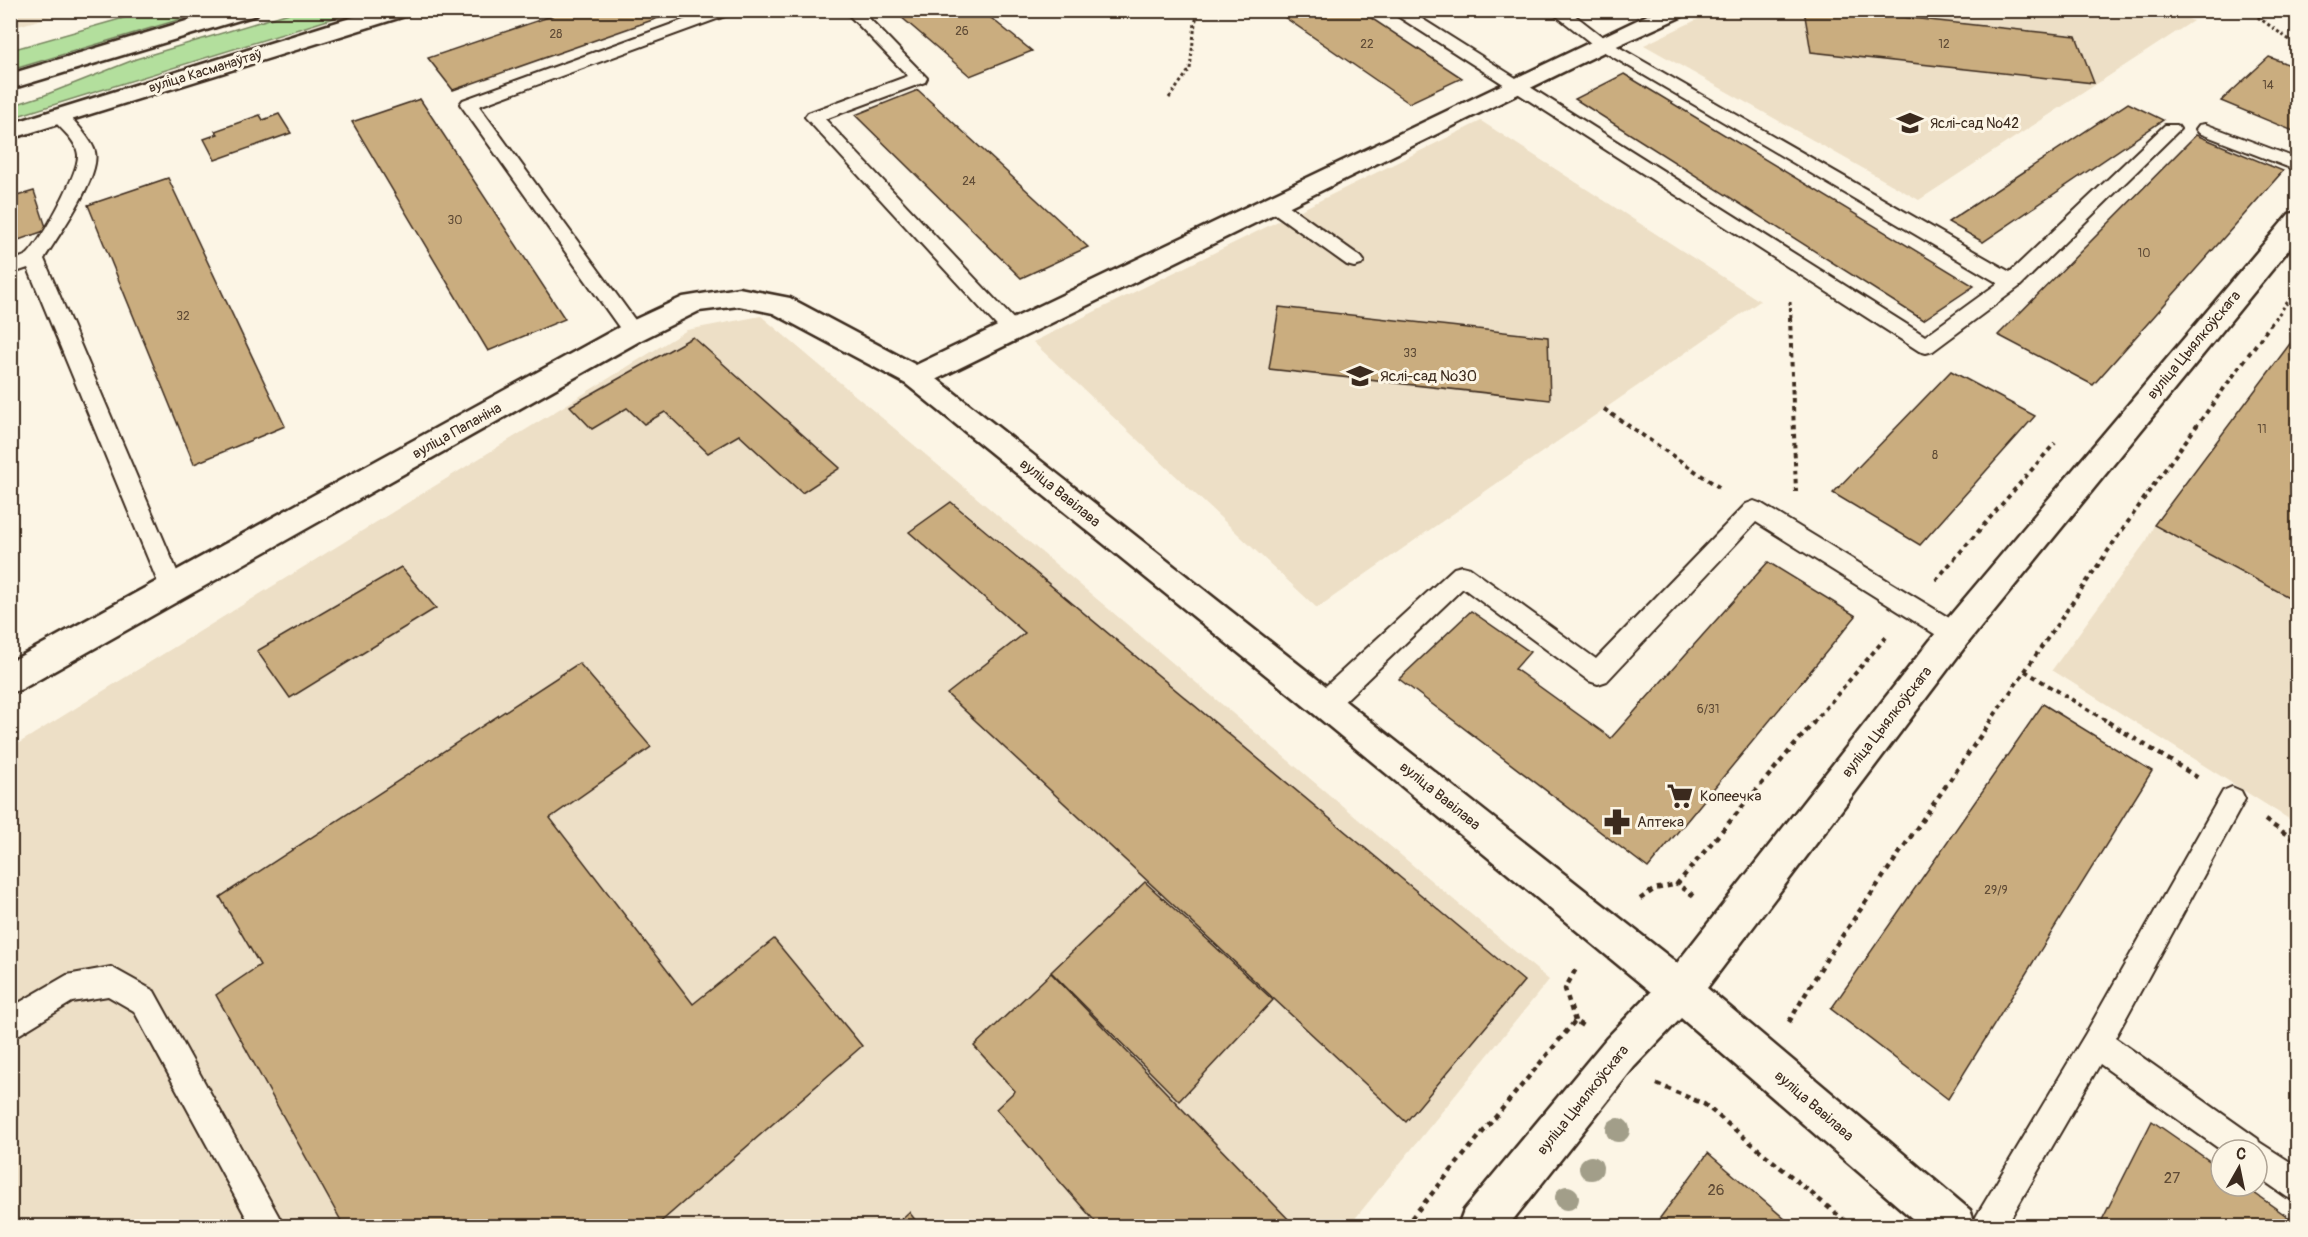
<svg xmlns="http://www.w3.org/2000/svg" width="2308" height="1237" viewBox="0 0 2308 1237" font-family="Pangolin,sans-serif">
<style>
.built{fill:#eddfc6}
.green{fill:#b3df9d;stroke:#77845e;stroke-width:1.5}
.building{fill:#caad7f;stroke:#3b2a1e;stroke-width:1.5}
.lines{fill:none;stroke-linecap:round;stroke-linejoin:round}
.lane-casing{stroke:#3b2a1e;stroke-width:4}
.street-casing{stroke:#3b2a1e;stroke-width:5}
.primary-casing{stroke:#3b2a1e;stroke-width:5}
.path-far2{stroke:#3b2a1e;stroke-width:3;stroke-dasharray:3 3;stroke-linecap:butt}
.path-far1{stroke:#3b2a1e;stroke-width:4;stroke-dasharray:4.5 4.5;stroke-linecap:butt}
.path{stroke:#3b2a1e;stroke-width:4.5;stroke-dasharray:5 5;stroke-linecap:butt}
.lane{fill:#fcf5e5;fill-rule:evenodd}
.street{fill:#fcf5e5;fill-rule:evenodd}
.primary{fill:#fcf5e5;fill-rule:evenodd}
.tree{fill:#a29e89}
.labels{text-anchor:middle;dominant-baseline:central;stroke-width:6;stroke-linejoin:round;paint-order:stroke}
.number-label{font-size:12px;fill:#5f4b36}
.far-street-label{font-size:14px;fill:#3b2a1e;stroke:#fcf5e5}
.far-poi-label{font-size:14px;fill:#3b2a1e;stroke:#fcf5e5;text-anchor:start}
.street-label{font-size:15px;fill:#3b2a1e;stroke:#fcf5e5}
.poi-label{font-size:15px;fill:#3b2a1e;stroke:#fcf5e5;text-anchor:start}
.near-number-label{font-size:15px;fill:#5f4b36}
</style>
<rect width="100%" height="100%" fill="#fcf5e5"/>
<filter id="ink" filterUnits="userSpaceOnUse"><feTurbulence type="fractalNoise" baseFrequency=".0167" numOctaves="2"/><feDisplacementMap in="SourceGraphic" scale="12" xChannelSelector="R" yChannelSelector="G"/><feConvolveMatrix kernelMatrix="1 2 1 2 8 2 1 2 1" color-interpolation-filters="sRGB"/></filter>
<g filter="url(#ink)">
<g class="built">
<path d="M11 10H70V11L11 28Z"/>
<path d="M1717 10H2168L2193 21 1919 200 1644 45Z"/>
<path d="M1481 121 1760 301 1317 608 1033 342Z"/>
<path d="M761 316 1549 980 1349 1226H11V748L687 330Z"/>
<path d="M2297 333V824L2052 670 2147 540 2154 525Z"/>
</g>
<g class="green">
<path d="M299 10 357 11 11 118V106L45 95 136 59Z"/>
<path d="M148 11H208L11 70V50Z"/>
</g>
<g class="building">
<path d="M569 10H681L453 90 428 58Z"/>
<path d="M893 10H981L1032 51 970 76Z"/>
<path d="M1274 10H1359L1462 78 1409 103Z"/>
<path d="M1804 10H1837L2076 36 2094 83 1811 52Z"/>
<path d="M2269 57 2298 68V133L2221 101Z"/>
<path d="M1624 74 1974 286 1923 320 1575 99Z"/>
<path d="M918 90 1088 247 1021 278 855 115Z"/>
<path d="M420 99 565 319 488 351 352 122Z"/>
<path d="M2128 103 2163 120 1983 242 1948 222Z"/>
<path d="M279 114 291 133 215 160 204 139 218 134 215 131 260 115 263 120Z"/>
<path d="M2196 135 2283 171 2093 385 1998 335Z"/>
<path d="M168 178 285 426 194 464 88 205Z"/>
<path d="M34 191 47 230 10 243V198Z"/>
<path d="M1279 307 1548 337 1550 400 1269 369Z"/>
<path d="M2298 333V602L2154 525Z"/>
<path d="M693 337 840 468 802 493 739 435 708 453 665 412 644 424 627 408 592 429 570 406Z"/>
<path d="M1951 371 2035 416 1920 545 1833 493Z"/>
<path d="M951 502 1524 981 1406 1122 947 694 1025 633 909 532Z"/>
<path d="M1768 562 1856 616 1648 868 1399 679 1471 611 1530 652 1515 669 1611 738Z"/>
<path d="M401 567 436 608 290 698 257 651Z"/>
<path d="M579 663 651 747 550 818 693 1004 774 939 862 1046 656 1226H344L216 995 260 965 220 897Z"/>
<path d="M2043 704 2152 771 1948 1099 1831 1009Z"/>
<path d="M1145 882 1273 1000 1179 1101 1051 972Z"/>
<path d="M1051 973 1295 1226H1099L996 1109 1015 1091 974 1046Z"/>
<path d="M2152 1121 2221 1169V1186H2244L2298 1224V1226H2099Z"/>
<path d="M1708 1153 1793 1226H1654Z"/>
<path d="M909 1212 920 1226H894Z"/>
</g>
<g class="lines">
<g class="lane-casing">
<g id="lane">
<path d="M711 10H735L733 13 479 106 640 327 643 332 640 337 633 339 626 337 460 104 463 100Z"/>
<path d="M844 10H861L927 78 925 82 825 119 1019 325 1022 330 1019 335 1012 337 1005 335 805 117 808 113 908 76Z"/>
<path d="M1388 10H1408L1925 336 1998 283 1596 47 1549 10H1568L1608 41 2010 272 2165 125H2177L2180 129 2019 287 1933 351 1926 353 1919 351Z"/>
<path d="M60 112C69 114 75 122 81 129 86 136 93 144 95 152 101 177 57 237 44 259L185 590 181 597 173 600 165 597 161 590 28 268 10 274V261C16 259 24 257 28 254 41 241 79 173 78 155 77 140 59 128 51 117L54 113Z"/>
<path d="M2205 124 2298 159V171L2199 133 2196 129 2199 125Z"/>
<path d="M1274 198 1281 200 1361 257 1364 261 1361 265 1354 267 1347 265 1267 208 1265 204 1267 200Z"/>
<path d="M1754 501 1762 504 1964 627 1967 634 1964 641 1955 644 1946 641 1756 522 1607 681 1598 684 1589 681 1463 588 1334 711 1325 714 1316 711 1312 703 1316 695 1454 568 1462 566 1470 568 1596 659 1746 504Z"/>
<path d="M2232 787 2241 791 2245 799 2241 807 2115 1038 2258 1139 2259 1142 2298 1167V1202L2287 1197 2257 1176V1150H2221L2100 1064 2006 1226H1972L1977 1215 2086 1033 2223 791Z"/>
<path d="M111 967 154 991 284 1226H251L134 1011 108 996 72 1002 10 1040V1008L67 975Z"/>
</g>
</g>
<g class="street-casing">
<path id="street" d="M1658 10H1688L1685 15 1610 49 937 379 1677 963 1943 624 2289 214 2298 212V238L1967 644 1707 988 1970 1210 1976 1226H1921L1681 1018 1634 1067 1508 1226H1458L1464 1210 1606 1039 1651 992 1313 713 906 384 773 313 739 306 699 311 643 339 22 689 10 693V662L623 325 683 297 739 288 790 298 916 365Z"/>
</g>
<g class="primary-casing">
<g id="primary">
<path d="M223 10H259L256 15 10 89V74Z"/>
<path d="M376 10H411L408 15 10 139V124Z"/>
</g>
</g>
<g class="path-far2">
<path d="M2248 10 2298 46"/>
<path d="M1169 98 1190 69 1195 23 1199 10"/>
<path d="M1790 302 1791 319"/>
<path d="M2275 319 2298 288"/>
</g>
<g class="path-far1">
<path d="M1790 317 1796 492"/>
<path d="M1604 409 1723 490"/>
<path d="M1936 580 2055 443"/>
<path d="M2025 671 2110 723"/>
<path d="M1813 723 1888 635"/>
<path d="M1989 723 2150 490 2276 317"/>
</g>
<g class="path">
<path d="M2108 722 2200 779"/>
<path d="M2265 820 2298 842"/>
<path d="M1694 896 1677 884 1814 722"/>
<path d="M1640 899 1655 889 1677 884"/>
<path d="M1575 1021 1565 989 1577 967"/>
<path d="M1789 1022 1827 958 1990 722"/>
<path d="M1657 1084 1704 1104 1851 1226"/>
<path d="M1405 1226 1575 1021 1583 1026"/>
</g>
<use href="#lane" class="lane"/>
<use href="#street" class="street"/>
<use href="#primary" class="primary"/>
</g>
<g class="tree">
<circle cx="1618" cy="1130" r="12"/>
<circle cx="1591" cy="1168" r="12"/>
<circle cx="1567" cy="1198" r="12"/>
</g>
</g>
<defs>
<g id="school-bare" transform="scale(2.07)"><path d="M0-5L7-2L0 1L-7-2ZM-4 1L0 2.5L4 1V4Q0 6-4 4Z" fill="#3b2a1e" stroke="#fcf5e5" stroke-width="2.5" paint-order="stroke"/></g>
<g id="supermarket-bare" transform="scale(2.07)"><path d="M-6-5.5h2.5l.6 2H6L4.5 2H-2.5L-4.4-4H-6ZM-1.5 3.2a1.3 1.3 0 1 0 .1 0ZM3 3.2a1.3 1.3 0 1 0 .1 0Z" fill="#3b2a1e" stroke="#fcf5e5" stroke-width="2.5" paint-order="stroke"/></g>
<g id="pharmacy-bare" transform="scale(2.07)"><path d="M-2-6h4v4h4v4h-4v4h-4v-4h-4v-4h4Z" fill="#3b2a1e" stroke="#fcf5e5" stroke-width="2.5" paint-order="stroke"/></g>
</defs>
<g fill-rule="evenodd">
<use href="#school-bare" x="1910" y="123"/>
<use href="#school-bare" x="1360" y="376"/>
<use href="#supermarket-bare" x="1680" y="796"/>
<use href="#pharmacy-bare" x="1617" y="822"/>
</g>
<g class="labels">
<g class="number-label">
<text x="962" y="31">26</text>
<text x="556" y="34">28</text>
<text x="1367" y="44">22</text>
<text x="1944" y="44">12</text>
<text x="2268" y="85">14</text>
<text x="969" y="181">24</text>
<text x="455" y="220">30</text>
<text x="2144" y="253">10</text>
<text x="183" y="316">32</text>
<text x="1410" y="353">33</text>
<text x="2262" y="429">11</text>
<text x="1935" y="455">8</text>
<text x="1708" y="709">6/31</text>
<text x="1996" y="890">29/9</text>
</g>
<g class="far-street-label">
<text transform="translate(205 71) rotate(-17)">вуліца Касманаўтаў</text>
</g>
<g class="far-poi-label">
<text x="1930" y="123">Яслі-сад №42</text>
</g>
<g class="street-label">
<text transform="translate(2194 345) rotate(-50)">вуліца Цыялкоўскага</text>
<text transform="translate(457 431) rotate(-29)">вуліца Папаніна</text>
<text transform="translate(1060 493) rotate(39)">вуліца Вавілава</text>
<text transform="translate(1887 722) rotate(-52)">вуліца Цыялкоўскага</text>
<text transform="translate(1440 796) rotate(39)">вуліца Вавілава</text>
<text transform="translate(1583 1100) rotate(-51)">вуліца Цыялкоўскага</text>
<text transform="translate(1814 1106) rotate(41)">вуліца Вавілава</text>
</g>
<g class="poi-label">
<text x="1380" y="376">Яслі-сад №30</text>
<text x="1700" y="796">Копеечка</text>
<text x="1637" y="822">Аптека</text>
</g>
<g class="near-number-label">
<text x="2172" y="1178">27</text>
<text x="1716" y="1190">26</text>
</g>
</g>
<rect width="2308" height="1237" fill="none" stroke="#fcf5e5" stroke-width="36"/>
<rect x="18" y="18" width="2272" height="1201" fill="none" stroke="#3b2a1e" stroke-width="2" filter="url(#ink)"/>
<g transform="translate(2239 1168) rotate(9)"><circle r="28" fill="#fcf5e5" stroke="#afa495" stroke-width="1.5"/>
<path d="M0-4.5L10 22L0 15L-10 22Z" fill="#3b2a1e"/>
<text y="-9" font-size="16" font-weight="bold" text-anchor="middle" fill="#3b2a1e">С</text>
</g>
</svg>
